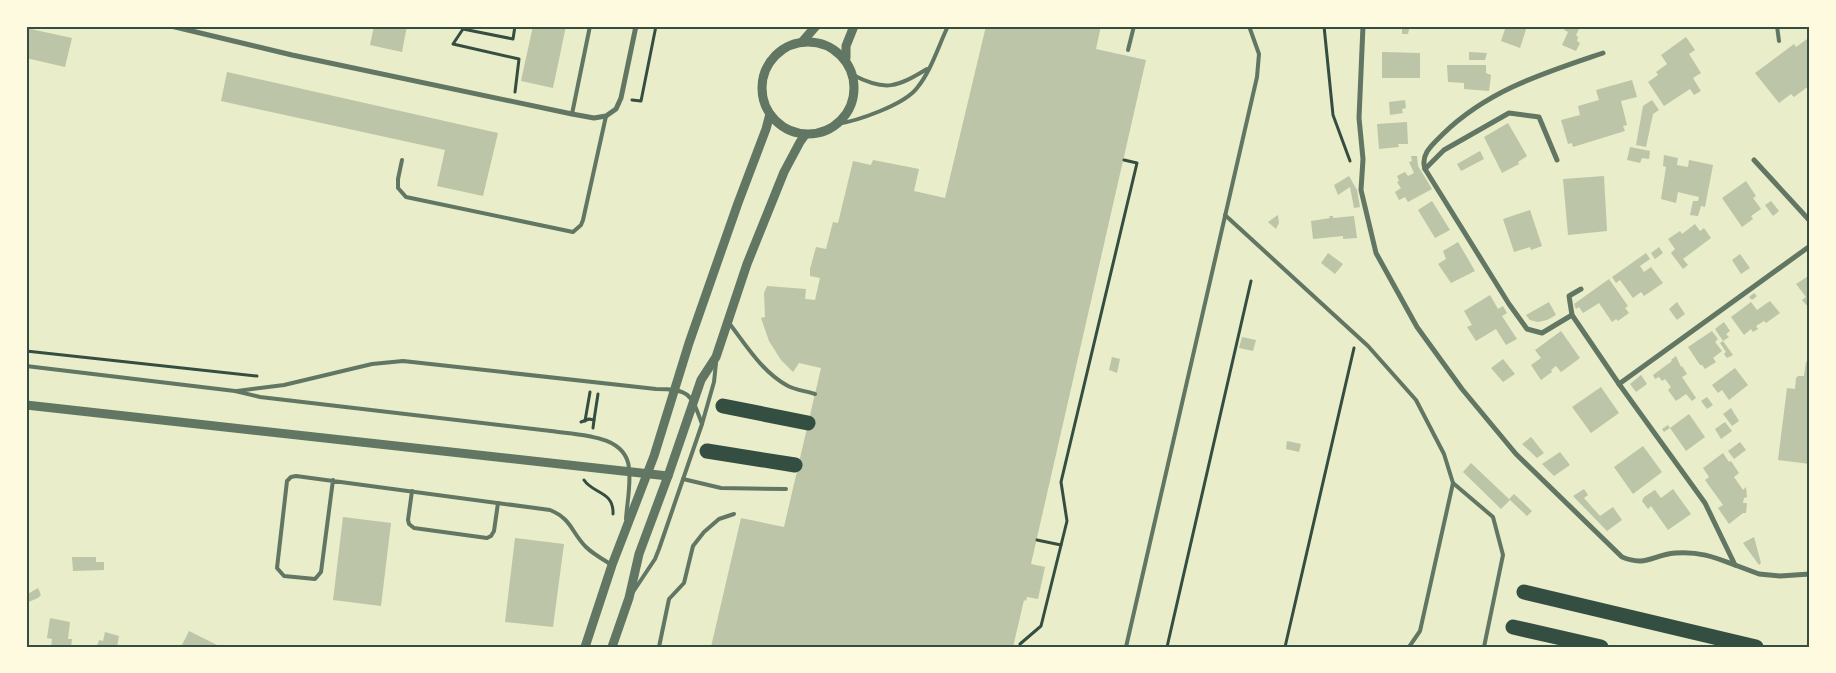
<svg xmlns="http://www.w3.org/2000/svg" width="1836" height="673" viewBox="0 0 1836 673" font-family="Arial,sans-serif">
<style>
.building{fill:#bcc5a7}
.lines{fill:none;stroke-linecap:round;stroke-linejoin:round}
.path{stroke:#344e41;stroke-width:3}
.service{stroke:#617663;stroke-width:4}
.minor{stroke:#617663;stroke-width:5}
.tertiary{stroke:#617663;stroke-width:9}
.motorway{stroke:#344e41;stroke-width:15}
.neatline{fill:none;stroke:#344e41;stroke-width:2}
</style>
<rect width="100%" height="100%" fill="#e9edc9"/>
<g class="building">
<path d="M374 26H407L402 52 370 45Z"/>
<path d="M533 26H566L553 88 521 81Z"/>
<path d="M986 26H1101L1096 49 1146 60 1031 564 1045 567 1038 599 1027 597 1026 601 1024 600 1013 647H711L741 518 784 527 821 368 799 363 793 372 781 360 769 341 761 318 765 317 764 293 767 286 806 289 805 299 815 300 820 278 810 276V269L816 247 826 249 833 222 838 223 853 161 871 165 873 160 919 169 914 191 945 198Z"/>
<path d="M1506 26H1527L1520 48 1501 41Z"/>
<path d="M1566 26H1575L1579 29 1576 35 1578 37 1577 41 1580 43 1576 51 1562 45 1568 32 1564 30Z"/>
<path d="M26 28 72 38 65 67 26 58Z"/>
<path d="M1402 28 1409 29 1408 34H1402Z"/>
<path d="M1686 37 1695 50 1689 54 1701 73 1693 78 1701 91 1694 95 1690 89 1664 106 1648 82 1658 75 1656 72 1667 64 1661 55Z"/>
<path d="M1810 37V85L1794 97 1791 94 1779 103 1755 73 1794 44 1796 47Z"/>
<path d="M1382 52 1420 53V78H1382Z"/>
<path d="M1469 52 1487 53 1485 60H1469Z"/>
<path d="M1447 65H1486V73L1491 75 1489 91 1464 89V83L1448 82Z"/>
<path d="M227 72 498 133 483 196 437 186 445 150 221 101Z"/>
<path d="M1632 80 1637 97 1621 101 1627 125 1623 126 1625 131 1573 147 1572 143 1568 144 1561 120 1580 115 1578 106 1599 100 1596 90Z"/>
<path d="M1405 100 1406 108 1402 109 1403 113 1390 115 1389 102Z"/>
<path d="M1652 100 1659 110 1653 114 1646 147 1636 145 1643 106Z"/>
<path d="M1407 122 1408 144H1398L1399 147 1379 149 1377 124Z"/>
<path d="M1508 123 1527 156 1518 162 1519 164 1502 173 1484 137Z"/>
<path d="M1630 147 1650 151 1649 159 1642 158 1640 163 1627 160Z"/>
<path d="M1480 151 1484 159 1461 171 1457 164Z"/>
<path d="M1664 155 1678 158 1677 165 1688 167 1689 160 1713 165 1705 207 1701 206 1698 216 1690 215 1693 201H1698L1699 197 1678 192 1676 203 1661 199 1666 167 1663 166Z"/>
<path d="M1411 156H1417L1418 166 1432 189 1408 202 1405 197 1399 200 1395 192 1401 188 1397 182 1399 181 1397 176 1405 172 1408 176 1414 173 1409 162 1412 161Z"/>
<path d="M1349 176 1357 190 1360 207 1354 208 1350 187 1338 195 1334 185Z"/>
<path d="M1604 176 1607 231 1568 235 1563 179Z"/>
<path d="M1746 181 1756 196 1753 198 1761 209 1751 216 1753 219 1742 227 1722 198Z"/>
<path d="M1432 201 1450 230 1435 238 1418 210Z"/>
<path d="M1771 201 1779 211 1773 216 1765 205Z"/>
<path d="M1530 210 1542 246 1531 250 1530 247 1514 252 1503 219Z"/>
<path d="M1278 215 1279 223 1276 229 1268 222Z"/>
<path d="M1329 216H1333V218L1354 216 1357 238 1343 239V236L1313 239 1311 221 1330 218Z"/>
<path d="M1695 224 1700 231 1704 228 1711 238 1683 259 1688 265 1683 269 1671 253 1675 249 1668 239 1680 231 1682 234Z"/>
<path d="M1458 242 1475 271 1451 283 1438 264 1446 259 1443 251Z"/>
<path d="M1659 247 1663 253 1655 259 1651 253Z"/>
<path d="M1328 253 1343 264 1335 274 1321 263Z"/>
<path d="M1646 253 1650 259 1640 266 1644 272 1651 267 1663 283 1644 296 1641 292 1633 298 1620 280 1616 283 1612 277Z"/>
<path d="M1740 254 1750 268 1741 274 1732 260Z"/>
<path d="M1810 275V306L1808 307 1802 300 1806 297 1796 284Z"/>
<path d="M1609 279 1628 306 1625 308 1629 313 1618 321 1616 319 1612 322 1599 303 1583 313 1579 307 1576 309 1574 304Z"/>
<path d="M1754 293 1757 296 1752 300 1749 297Z"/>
<path d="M1490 295 1498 309 1503 306 1507 313 1502 316 1517 339 1506 345 1496 329 1476 341 1467 327 1472 325 1464 311Z"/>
<path d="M1770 301 1780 313 1766 323 1764 321 1756 326 1758 329 1753 332 1751 329 1744 335 1731 317 1751 302 1757 310Z"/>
<path d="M1549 302 1556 315 1547 320 1538 322 1530 320 1526 315Z"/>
<path d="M1677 302 1685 314 1677 320 1669 309Z"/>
<path d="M1724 322 1730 331 1726 334 1729 337 1723 341 1715 329Z"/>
<path d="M1561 331 1580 358 1561 372 1556 366 1551 370 1552 372 1541 380 1531 365 1541 358 1535 350Z"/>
<path d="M1712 331 1718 339 1715 342 1722 351 1713 358 1716 362 1705 369 1702 365H1700L1688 347Z"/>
<path d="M1242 337 1256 340 1253 351 1239 348Z"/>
<path d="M1723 341 1733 355 1727 358 1724 354 1726 352 1720 343Z"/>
<path d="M1676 356 1681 367 1682 366 1687 374 1682 377 1696 398 1692 401 1686 394 1676 401 1668 390 1671 387 1665 379 1662 381 1659 377 1655 379 1653 375 1672 361 1671 360Z"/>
<path d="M1112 357 1120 359 1117 373 1109 370Z"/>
<path d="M1503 359 1515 374 1503 382 1491 368Z"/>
<path d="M1810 359V464L1778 460 1787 388 1795 389 1796 378 1798 376H1804L1806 362Z"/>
<path d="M1735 368 1748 385 1729 400 1722 390 1718 393 1712 385Z"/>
<path d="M1641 375 1647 384 1636 392 1630 384Z"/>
<path d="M1601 387 1619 413 1591 433 1572 407Z"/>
<path d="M1707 397 1713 405 1707 409 1701 401Z"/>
<path d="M1731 408 1739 421 1732 426 1723 414Z"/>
<path d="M1689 414 1705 437 1686 451 1670 428Z"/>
<path d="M1725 422 1732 431 1721 439 1715 429Z"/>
<path d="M1668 425 1670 428 1664 432 1662 429Z"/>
<path d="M1531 437 1544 453 1537 458 1522 444Z"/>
<path d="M1287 441 1301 444 1299 452 1286 449Z"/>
<path d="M1740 442 1746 450 1734 459 1728 451Z"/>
<path d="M1643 446 1662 472 1633 494 1614 467Z"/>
<path d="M1560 452 1570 465 1554 476 1542 464Z"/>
<path d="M1723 453 1729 462 1731 461 1739 473 1734 477 1743 490 1746 487 1747 497 1744 498 1743 503H1747L1746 513H1743L1729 524 1718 508 1723 505 1705 480 1709 477 1703 468Z"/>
<path d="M1471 463 1509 499 1514 494 1532 511 1527 516 1510 500 1501 509 1463 472Z"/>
<path d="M1584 489 1588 495 1584 498 1600 516 1613 507 1622 520 1607 531 1573 496Z"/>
<path d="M1673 489 1691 514 1668 530 1651 506 1648 509 1642 501 1644 497 1655 490 1661 498Z"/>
<path d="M343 517 391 523 381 606 333 600Z"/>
<path d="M1754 537 1761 563 1759 565 1743 543Z"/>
<path d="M515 538 564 544 553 627 505 622Z"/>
<path d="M72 557H96V562H104V570L73 571Z"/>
<path d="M38 588 41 595 38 598 26 603V595Z"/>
<path d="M50 618 70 622 68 639H72L71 647H51L52 639 47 638Z"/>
<path d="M189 631 221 647H181Z"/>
<path d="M105 632 119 636 117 647H97L99 640 103 641Z"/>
</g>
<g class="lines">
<g class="path">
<path d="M1324 26 1333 115 1350 161"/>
<path d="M515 92 519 59 453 44 463 29 513 39 515 26"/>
<path d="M632 100 641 101 656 26"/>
<path d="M26 351 257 376"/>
<path d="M594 420 598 394"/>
<path d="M585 421 590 392"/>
<path d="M581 422 589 419 594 420 593 428"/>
<path d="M584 480C593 494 614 491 613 514"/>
<path d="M1037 540 1061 545"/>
<path d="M1020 647V644L1041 626 1067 521 1061 482 1137 163 1124 160"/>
<path d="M1167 647 1251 281"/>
<path d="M1285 647 1354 348"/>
</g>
<g class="service">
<path d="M1777 26 1779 41"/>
<path d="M1128 50 1134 26"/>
<path d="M853 75C886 92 897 87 927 69"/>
<path d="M572 114 590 26"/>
<path d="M837 124C857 121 904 105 917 88 931 71 938 47 948 26"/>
<path d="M402 160 398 179V188L406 197 573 232 581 225 583 220 606 116"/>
<path d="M1225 215 1368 346 1416 400 1444 454 1453 483 1493 517 1503 555 1484 647"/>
<path d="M729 323C746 345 762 372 788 386 796 390 806 391 815 394"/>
<path d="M26 366 235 391 260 397 551 431C578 435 626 434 629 468 631 485 627 503 626 519"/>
<path d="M237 391 284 385 372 364 403 361 656 389C690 389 691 394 702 424"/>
<path d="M683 479 721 488 786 489"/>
<path d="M333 480 321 572 315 579 284 576 277 568 287 481 291 477 296 476 550 510C572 519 571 532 586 547 593 554 604 560 612 565"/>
<path d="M412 491 408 520 409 524 414 528 487 538 491 536 494 531 498 503"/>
<path d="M633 592 655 559 659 549 702 424 714 382 716 363"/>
<path d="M659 647 669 599 684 583 693 546 704 532 719 519 734 514"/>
<path d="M1126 647 1257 77 1259 54 1249 26"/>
<path d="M1409 647 1420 631 1453 483"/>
</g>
<g class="minor">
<path d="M171 26 292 55 572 114 594 118 606 116 616 109 621 98 636 26"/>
<path d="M1363 26 1359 118 1363 159 1361 190 1376 253 1417 327 1462 389 1516 454 1622 557C1646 567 1652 555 1675 553 1699 551 1714 557 1735 565"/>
<path d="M1603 53C1544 73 1488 90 1443 134 1433 144 1420 154 1425 169L1509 304 1527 329 1542 333 1572 315 1619 384 1705 503 1735 565 1759 574 1780 576 1810 574"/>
<path d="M1754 160 1810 221"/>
<path d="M1425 169 1444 150 1509 113 1539 117 1557 160"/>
<path d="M1572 315 1569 296 1581 289"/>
<path d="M1619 384 1810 246"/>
</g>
<g class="tertiary">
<circle cx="808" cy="88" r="46"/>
<path d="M802 42 816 26"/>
<path d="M846 58V46L854 26"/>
<path d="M26 405 668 476"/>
<path d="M585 647 612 565 654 456 689 343 738 203 766 129 770 114"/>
<path d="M612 647 629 598 639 554 668 476 701 380 716 357 747 264 784 172 800 142 805 135"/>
</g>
<g class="motorway">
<path d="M723 406 808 423"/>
<path d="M707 451 795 465"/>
<path d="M1524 592 1756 647"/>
<path d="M1513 627 1601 647"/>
</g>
</g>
<rect width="1836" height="673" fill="none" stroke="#fefae0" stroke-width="55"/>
<rect x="28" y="28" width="1780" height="618" class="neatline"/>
</svg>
